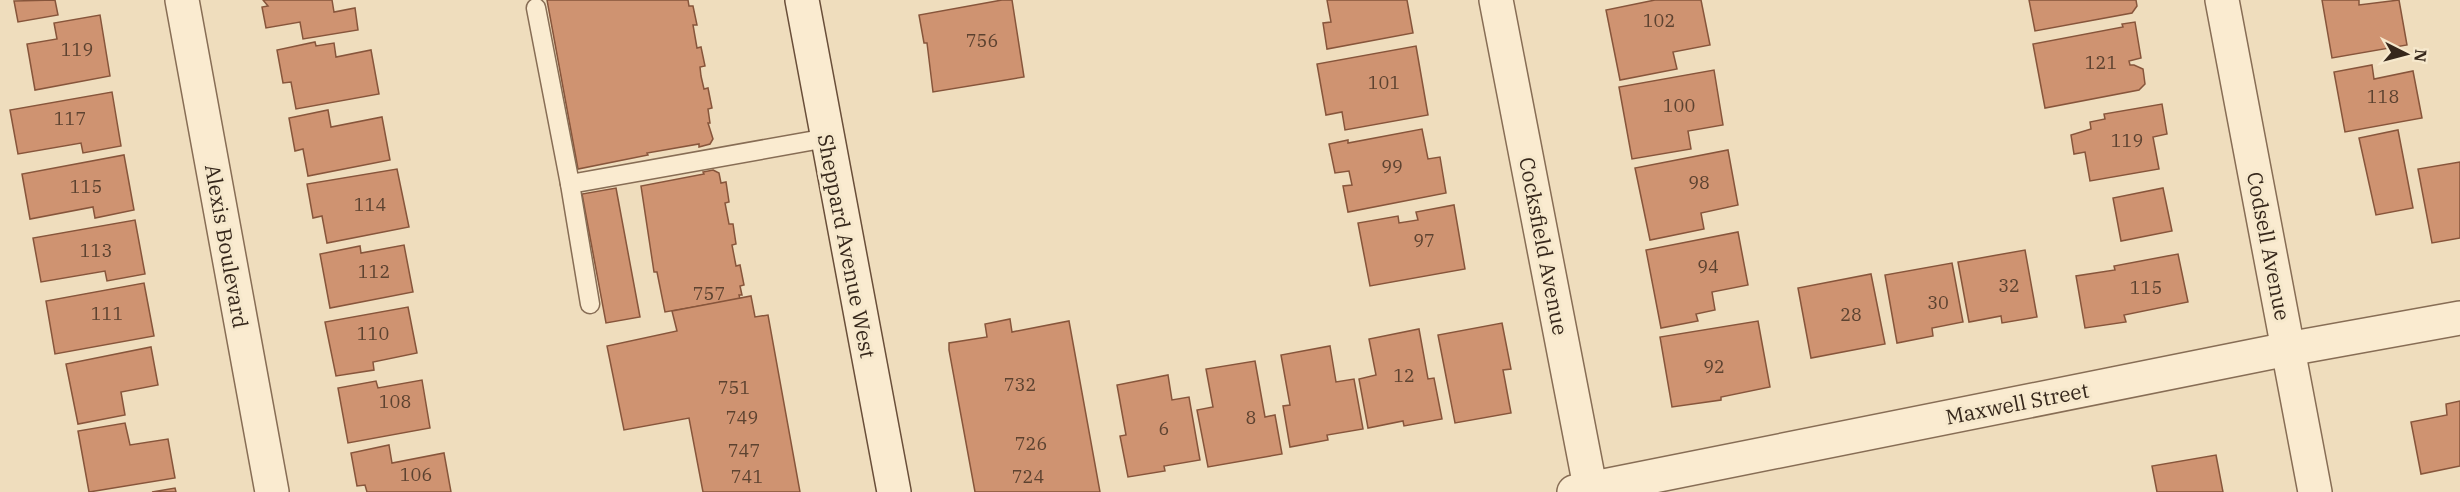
<svg xmlns="http://www.w3.org/2000/svg" width="2460" height="492" viewBox="0 0 2460 492" font-family="'IBM Plex Serif',serif">
<style>
.building{fill:#cf9371;stroke:#87553b;stroke-width:1.5}
.lines{fill:none;stroke-linecap:round;stroke-linejoin:round}
.lane-casing{stroke:#876d55;stroke-width:21}
.street-casing{stroke:#876d55;stroke-width:36}
.secondary-casing{stroke:#694e39;stroke-width:36}
.lane{stroke:#faebd0;stroke-width:18}
.street{stroke:#faebd0;stroke-width:33}
.secondary{stroke:#faebd0;stroke-width:33}
.labels{text-anchor:middle;dominant-baseline:central;stroke-width:6;stroke-linejoin:round;paint-order:stroke}
.number-label{font-size:18px;fill:#5c4230}
.street-label{font-size:21px;fill:#36271b;stroke:#f6e8cc}
</style>
<rect width="100%" height="100%" fill="#efddbd"/>
<g class="building">
<path d="M55 0 58 15 18 22 14 1Z"/>
<path d="M263 0H332L334 12 355 8 358 30 303 39 300 22 266 28 262 7 268 6Z"/>
<path d="M547 0H688L689 6H693L697 25H693L697 48 701 47 705 66 700 67 701 76 704 89 708 88 712 108 708 109 710 123H708L713 139 710 144 699 147V144L647 153 648 155 578 169Z"/>
<path d="M1002 0H1012L1024 77 933 92 927 43H924L919 15Z"/>
<path d="M1327 0H1407L1413 33 1327 49 1323 23 1331 22Z"/>
<path d="M1655 0H1701L1710 45 1673 52 1677 69 1620 80 1606 10Z"/>
<path d="M2029 0H2136L2137 6 2132 13 2035 31Z"/>
<path d="M2322 0H2359V5L2399 0 2407 45 2332 58Z"/>
<path d="M100 15 110 76 35 90 27 44 57 39 54 23Z"/>
<path d="M2135 22 2141 58 2129 61 2130 65H2134L2143 69 2145 84 2139 90 2045 108 2033 44 2123 27 2122 24Z"/>
<path d="M315 42 316 46 334 43 336 57 371 50 379 94 296 109 291 82 283 83 277 50Z"/>
<path d="M1416 46 1428 115 1345 130 1342 112 1326 115 1317 64Z"/>
<path d="M2372 65 2374 79 2413 71 2422 118 2345 132 2334 72Z"/>
<path d="M1714 70 1723 125 1688 131 1691 149 1632 159 1619 87Z"/>
<path d="M112 92 121 146 83 153 81 143 18 154 10 110Z"/>
<path d="M2162 104 2167 134 2153 137 2159 169 2090 181 2085 152 2074 154 2071 135 2091 129 2090 122 2105 119 2104 114Z"/>
<path d="M328 110 331 127 382 117 390 160 308 176 303 149 295 151 289 118Z"/>
<path d="M1422 129 1428 159 1440 157 1446 193 1348 212 1343 186 1352 185 1349 171 1335 173 1329 144 1348 140V143Z"/>
<path d="M2398 130 2413 208 2376 215 2359 138Z"/>
<path d="M1728 150 1738 205 1701 213 1704 229 1650 240 1635 168Z"/>
<path d="M124 155 134 210 95 218 93 207 30 219 22 174Z"/>
<path d="M2460 162V238L2432 243 2418 169Z"/>
<path d="M397 169 409 227 327 243 322 216 313 218 307 184Z"/>
<path d="M713 170 719 173 721 183 726 182 729 202 725 203 729 224H733L736 244 732 245 736 266 740 265 744 285 740 286 742 295H739L740 299 665 312 657 272H654L641 186 704 174 703 172Z"/>
<path d="M616 188 640 317 606 323 582 194Z"/>
<path d="M2163 188 2172 231 2121 241 2113 198Z"/>
<path d="M1454 205 1465 269 1370 286 1358 223 1398 216 1399 223 1418 220 1416 212Z"/>
<path d="M135 220 145 274 107 281 105 271 41 282 33 238Z"/>
<path d="M1738 232 1748 285 1712 292 1715 310 1696 314 1698 321 1661 328 1646 250Z"/>
<path d="M404 245 413 292 330 308 320 254 360 246 361 253Z"/>
<path d="M2025 250 2037 317 2002 323 2001 316 1969 322 1958 262Z"/>
<path d="M2178 254 2188 302 2124 315 2126 322 2085 328 2076 276 2115 270 2114 266Z"/>
<path d="M1952 263 1963 322 1932 328 1933 336 1897 343 1885 275Z"/>
<path d="M1871 274 1885 344 1811 358 1798 288Z"/>
<path d="M144 283 154 336 55 354 46 301Z"/>
<path d="M751 296 755 317 768 315 800 492H703L689 418 624 430 607 346 677 331 672 311Z"/>
<path d="M408 307 417 353 373 362 374 370 336 376 325 322Z"/>
<path d="M1010 319 1012 332 1069 321 1100 492H975L949 350V343L987 337 985 324Z"/>
<path d="M1758 321 1770 387 1721 397V400L1672 407 1660 337Z"/>
<path d="M1502 323 1511 369 1503 370 1511 413 1455 423 1438 335Z"/>
<path d="M1419 329 1428 379 1434 378 1442 419 1404 426 1403 421 1368 428 1359 379 1376 375 1369 339Z"/>
<path d="M1330 346 1336 382 1354 379 1363 429 1327 435 1328 440 1290 447 1283 406 1290 405 1281 355Z"/>
<path d="M151 347 158 385 121 392 125 415 78 424 66 364Z"/>
<path d="M1255 361 1265 417 1275 415 1282 454 1208 467 1197 410 1213 407 1206 369Z"/>
<path d="M1168 375 1172 400 1189 397 1200 460 1164 466 1165 471 1128 477 1120 436 1126 435 1117 385Z"/>
<path d="M422 380 430 428 348 443 338 388 376 381 378 388Z"/>
<path d="M2460 401V466L2421 474 2411 422 2447 415 2446 404Z"/>
<path d="M125 423 130 445 168 439 175 478 89 492 78 431Z"/>
<path d="M389 445 392 463 444 453 451 492H367L365 485 357 486 351 453Z"/>
<path d="M2216 455 2223 492H2157L2152 466Z"/>
<path d="M175 488 176 492H152Z"/>
</g>
<g class="lines">
<g class="lane-casing">
<g id="lane">
<path d="M536 8 570 184 827 138"/>
<path d="M570 184 590 304"/>
</g>
</g>
<g class="street-casing">
<g id="street">
<path d="M182 0 272 492"/>
<path d="M1496 0 1591 492"/>
<path d="M2222 0 2315 492"/>
<path d="M1574 492 2288 349 2460 318"/>
</g>
</g>
<g class="secondary-casing">
<path id="secondary" d="M802 0 894 492"/>
</g>
<use href="#lane" class="lane"/>
<use href="#street" class="street"/>
<use href="#secondary" class="secondary"/>
</g>
<g class="labels">
<g class="number-label">
<text x="1659" y="20">102</text>
<text x="982" y="40">756</text>
<text x="77" y="49">119</text>
<text x="2101" y="62">121</text>
<text x="1384" y="82">101</text>
<text x="2383" y="96">118</text>
<text x="1679" y="105">100</text>
<text x="70" y="118">117</text>
<text x="2127" y="140">119</text>
<text x="1392" y="166">99</text>
<text x="1699" y="182">98</text>
<text x="86" y="186">115</text>
<text x="370" y="204">114</text>
<text x="1424" y="240">97</text>
<text x="96" y="250">113</text>
<text x="1708" y="266">94</text>
<text x="374" y="271">112</text>
<text x="2009" y="285">32</text>
<text x="2146" y="287">115</text>
<text x="709" y="293">757</text>
<text x="1938" y="302">30</text>
<text x="107" y="313">111</text>
<text x="1851" y="314">28</text>
<text x="373" y="333">110</text>
<text x="1714" y="366">92</text>
<text x="1404" y="375">12</text>
<text x="1020" y="384">732</text>
<text x="734" y="387">751</text>
<text x="395" y="401">108</text>
<text x="742" y="417">749</text>
<text x="1251" y="417">8</text>
<text x="1164" y="428">6</text>
<text x="1031" y="443">726</text>
<text x="744" y="450">747</text>
<text x="416" y="474">106</text>
<text x="747" y="476">741</text>
<text x="1028" y="476">724</text>
</g>
<g class="street-label">
<text transform="translate(227 246) rotate(80)">Alexis Boulevard</text>
<text transform="translate(847 246) rotate(79)">Sheppard Avenue West</text>
<text transform="translate(1544 246) rotate(79)">Cocksfield Avenue</text>
<text transform="translate(2269 246) rotate(79)">Codsell Avenue</text>
<text transform="translate(2017 403) rotate(-11)">Maxwell Street</text>
</g>
</g>
<g transform="translate(2406 54) rotate(96)" stroke="#f6e8cc" stroke-width="4.5" paint-order="stroke">
<path d="M0-4.5L10 22L0 15L-10 22Z" fill="#36271b"/>
<text y="-9" font-size="16" font-weight="bold" text-anchor="middle" fill="#36271b">N</text>
</g>
</svg>
